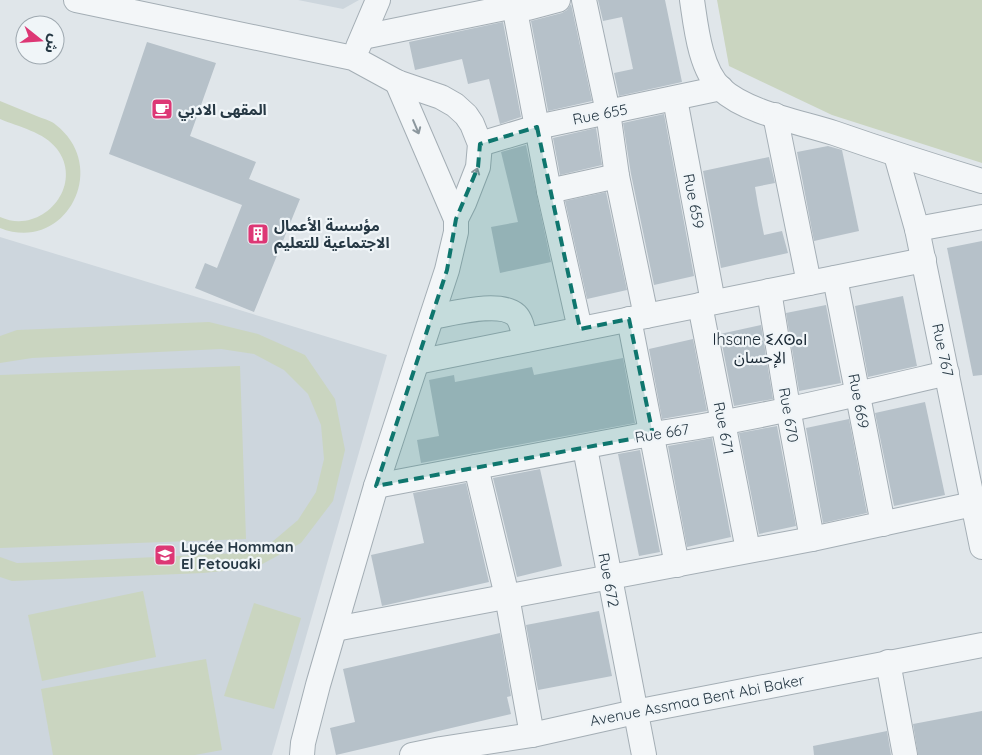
<svg xmlns="http://www.w3.org/2000/svg" width="982" height="755" viewBox="0 0 982 755" font-family="Quicksand,'Noto Sans Arabic','Noto Sans Tifinagh',sans-serif">
<style>
.built{fill:#cdd6dd}
.green{fill:#cad5c0}
.building{fill:#b6c1c9}
.lines{fill:none;stroke-linecap:round;stroke-linejoin:round}
.minor-casing{stroke:#a4aeb5;stroke-width:26}
.minor{stroke:#f3f6f8;stroke-width:24}
.oneway{stroke:#8c979e}
.marked{fill:#0f766e;fill-opacity:0.2;stroke:#0f766e;stroke-width:4;stroke-dasharray:10 6;stroke-linejoin:round}
.labels{text-anchor:middle;dominant-baseline:central;stroke-width:4.5;stroke-linejoin:round;paint-order:stroke}
.poi-label{font-size:15px;font-weight:bold;fill:#263844;stroke:#f0f5f8;text-anchor:start}
.street-label{font-size:15px;fill:#263844;stroke:#f0f5f8}
.neighbourhood-label{font-size:16px;fill:#192834;stroke:#f0f5f8}
</style>
<rect width="100%" height="100%" fill="#e0e6ea"/>
<g class="built">
<path d="M298 0H359L343 9Z"/>
<path d="M0 237 387 355 272 755H0Z"/>
</g>
<g class="green">
<path d="M717 0H982V163L832 115 729 66Z"/>
<path d="M0 101C13 106 26 112 39 117 44 119 52 121 56 125 111 168 65 254 0 228V217C42 236 85 186 57 149 44 132 19 127 0 119Z"/>
<path d="M209 322 258 334 305 355 335 399 345 450 333 501 301 543 255 568 203 573 12 581 0 577V557L17 563 51 562 240 553 272 542 298 520 316 492 324 459 321 425 308 394 284 370 254 354 221 349 32 358 0 363V336L17 330Z"/>
<path d="M240 366 246 539 0 548V375Z"/>
<path d="M143 591 156 657 42 681 28 615Z"/>
<path d="M254 603 301 618 274 709 224 696Z"/>
<path d="M206 659 222 750 195 755H53L41 689Z"/>
</g>
<g class="building">
<path d="M598 0H665L682 82 619 96 614 73 633 69 622 17 603 21Z"/>
<path d="M571 4 592 101 548 111 531 21 562 13 567 10Z"/>
<path d="M503 22 521 117 500 124 489 79 468 84 462 59 415 70 409 42Z"/>
<path d="M147 42 216 63 190 136 256 162 249 179 300 199 254 312 195 288 205 263 217 268 242 205 109 154Z"/>
<path d="M664 114 694 276 654 285 631 174 623 123Z"/>
<path d="M596 128 602 165 560 175 553 138Z"/>
<path d="M526 145 551 262 500 273 491 227 518 222 501 152Z"/>
<path d="M828 146 842 150 859 231 814 241 797 152Z"/>
<path d="M769 157 775 183 755 187 758 205 764 235 782 231 788 253 721 268 703 171Z"/>
<path d="M606 192 627 290 587 299 565 201Z"/>
<path d="M982 241V375L973 376 947 248Z"/>
<path d="M903 296 917 366 868 377 855 306Z"/>
<path d="M826 305 841 383 799 391 786 313Z"/>
<path d="M761 325 773 399 734 406 720 334Z"/>
<path d="M693 339 707 411 662 419 649 349Z"/>
<path d="M623 358 635 423 421 463 417 440 439 436 429 380 454 375 455 382 532 367 534 375Z"/>
<path d="M925 402 945 495 894 506 875 413Z"/>
<path d="M849 419 867 513 823 523 806 428Z"/>
<path d="M777 426 796 526 759 534 739 433Z"/>
<path d="M712 438 731 537 687 547 668 446Z"/>
<path d="M640 450 660 552 639 556 618 454Z"/>
<path d="M540 469 562 566 517 577 493 478Z"/>
<path d="M466 483 489 582 382 606 371 555 424 543 413 493Z"/>
<path d="M599 611 612 676 538 690 526 625Z"/>
<path d="M500 633 511 696 507 697 511 714 336 755 330 728 355 722 343 669Z"/>
<path d="M982 711V755H918L913 724Z"/>
<path d="M887 731 891 755H814L813 746Z"/>
</g>
<g class="lines">
<g class="minor-casing">
<g id="minor">
<path d="M76 0 353 58 397 82 441 97 455 105 466 115 472 124 480 144 478 167 464 203 456 219"/>
<path d="M513 0 549 191 580 329"/>
<path d="M584 0 608 112 617 176 646 316"/>
<path d="M692 0C696 27 700 69 721 89 747 113 800 122 834 133 883 150 932 166 982 181"/>
<path d="M363 37 505 8H528L558 0"/>
<path d="M358 47 378 0"/>
<path d="M675 99 713 302"/>
<path d="M775 115 809 283"/>
<path d="M480 144 537 127 721 88"/>
<path d="M896 155 917 229 982 547"/>
<path d="M549 191 617 176"/>
<path d="M917 229 982 217"/>
<path d="M835 278 883 524"/>
<path d="M769 291 788 408 812 539"/>
<path d="M700 305 748 550"/>
<path d="M432 317C452 314 499 300 516 315 522 321 523 332 525 340"/>
<path d="M629 319 677 565"/>
<path d="M417 362 924 260"/>
<path d="M585 448 644 755"/>
<path d="M476 467 507 596 532 735"/>
<path d="M376 486 639 436C743 422 845 397 947 373"/>
<path d="M335 629 812 539 973 504"/>
<path d="M888 662 905 755"/>
<path d="M302 755 303 743 318 685 376 486 447 270 456 232V219L397 82"/>
<path d="M412 755 441 749 532 735 635 712 982 645"/>
</g>
</g>
<use href="#minor" class="minor"/>
</g>
<defs><path id="oneway-shaft" d="M-6 0H5M1.5-3L5.5 0L1.5 3" fill="none" stroke-width="1.6" stroke-linecap="round" stroke-linejoin="round" transform="scale(1.25)"/></defs>
<g class="oneway">
<use href="#oneway-shaft" transform="translate(416 127) rotate(67)"/>
<use href="#oneway-shaft" transform="translate(475 175) rotate(-71)"/>
</g>
<path class="marked" d="M537 127 580 329 629 319 653 435 376 486 447 270 456 219 478 167 480 144Z"/>
<defs>
<g id="cafe-square" transform="scale(1.125)"><rect x="-9" y="-9" width="18" height="18" rx="4" fill="#dd3775" stroke="#f0f5f8"/><path d="M-5.5-4.5H6V0H3Q3 3.5 0 3.5H-2.5Q-5.5 3.5-5.5 0ZM3-3.2v2h1.7v-2ZM-6 4.5H4V6H-6Z" fill="#fff"/></g>
<g id="building-square" transform="scale(1.125)"><rect x="-9" y="-9" width="18" height="18" rx="4" fill="#dd3775" stroke="#f0f5f8"/><path d="M-4-6H4V6H1V3H-1V6H-4ZM-2.5-4.3h1.7v1.8h-1.7ZM.8-4.3h1.7v1.8H.8ZM-2.5-1h1.7V.8h-1.7ZM.8-1h1.7V.8H.8Z" fill="#fff"/></g>
<g id="university-square" transform="scale(1.125)"><rect x="-9" y="-9" width="18" height="18" rx="4" fill="#dd3775" stroke="#f0f5f8"/><path d="M0-5L7-2L0 1L-7-2ZM-4 1L0 2.5L4 1V4Q0 6-4 4Z" fill="#fff"/></g>
</defs>
<g fill-rule="evenodd">
<use href="#cafe-square" x="162" y="109"/>
<use href="#building-square" x="258" y="234"/>
<use href="#university-square" x="165" y="555"/>
</g>
<g class="labels">
<g class="poi-label">
<text x="178" y="109">المقهى الادبي</text>
<text x="274" y="225">مؤسسة الأعمال<tspan x="274" dy="17">الاجتماعية للتعليم</tspan></text>
<text x="181" y="546">Lycée Homman<tspan x="181" dy="17">El Fetouaki</tspan></text>
</g>
<g class="street-label">
<text transform="translate(600 114) rotate(-11)">Rue 655</text>
<text transform="translate(694 201) rotate(79)">Rue 659</text>
<text transform="translate(943 350) rotate(78)">Rue 767</text>
<text transform="translate(859 401) rotate(79)">Rue 669</text>
<text transform="translate(789 415) rotate(80)">Rue 670</text>
<text transform="translate(724 428) rotate(79)">Rue 671</text>
<text transform="translate(662 433) rotate(-9)">Rue 667</text>
<text transform="translate(609 580) rotate(79)">Rue 672</text>
<text transform="translate(697 700) rotate(-11)">Avenue Assmaa Bent Abi Baker</text>
</g>
<g class="neighbourhood-label">
<text x="760" y="339">Ihsane ⵉⵃⵙⴰⵏ<tspan x="760" dy="18">الإحسان</tspan></text>
</g>
</g>
<g transform="translate(40 40) rotate(107)"><circle r="24" fill="#f0f5f8" stroke="#9fa9b0"/>
<path d="M0-4L9 19L0 12L-9 19Z" fill="#dd3775"/>
<text y="-8" font-size="14" font-weight="bold" text-anchor="middle" fill="#263844">ش</text>
</g>
</svg>
